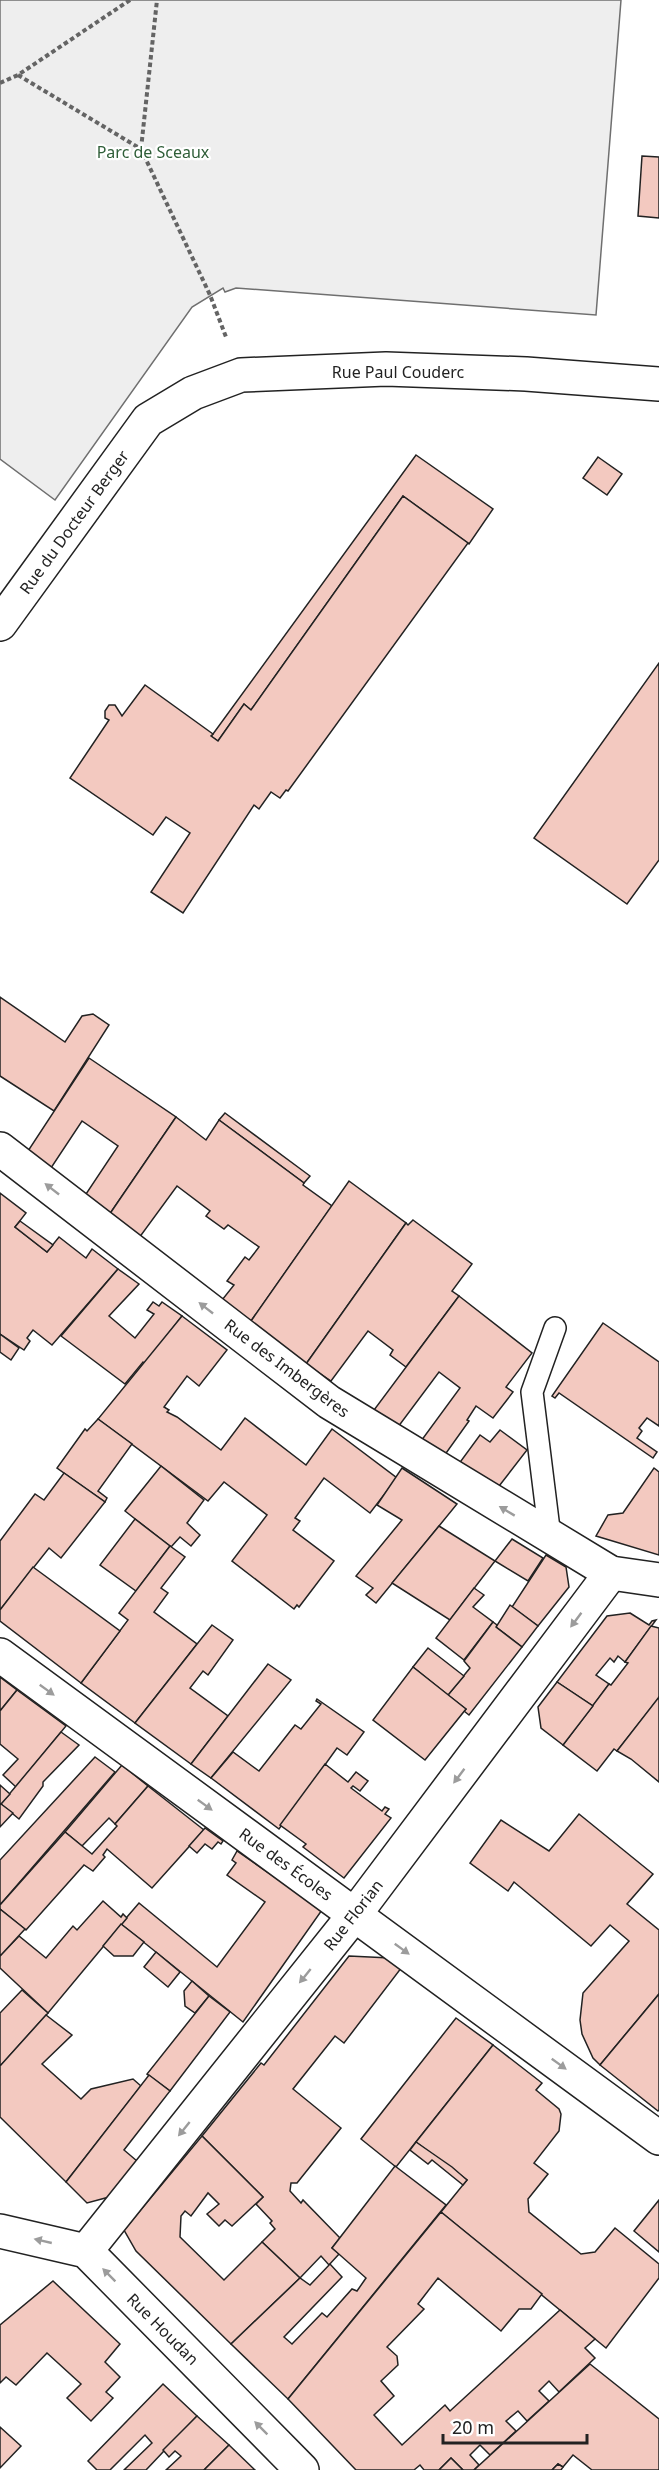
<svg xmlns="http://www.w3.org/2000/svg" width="659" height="2470" viewBox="0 0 659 2470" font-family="'Noto Sans',sans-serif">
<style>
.green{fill:#eee;stroke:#6f6f6f;stroke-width:1.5}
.building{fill:#f3c9c0;stroke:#222;stroke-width:1.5}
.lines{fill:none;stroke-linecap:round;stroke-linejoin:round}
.service-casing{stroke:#222;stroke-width:24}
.pedestrian-casing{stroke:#222;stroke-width:36}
.minor-casing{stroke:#222;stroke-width:36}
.path{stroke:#646464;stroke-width:4;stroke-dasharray:4.5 3;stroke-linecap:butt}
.service{stroke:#fff;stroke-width:21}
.pedestrian{stroke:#fff;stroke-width:33}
.minor{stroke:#fff;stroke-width:33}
.oneway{fill:#9c9c9c}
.labels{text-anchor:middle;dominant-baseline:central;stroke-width:4.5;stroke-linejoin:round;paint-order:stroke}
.park-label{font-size:16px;fill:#2f5e38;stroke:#fff}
.street-label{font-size:16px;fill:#222;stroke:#fff}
</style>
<rect width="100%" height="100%" fill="#fff"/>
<path class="green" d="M0 0H621L596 315 236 288 225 292 223 288 192 307 55 500 0 459Z"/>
<g class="building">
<path d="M642 156 659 157V218L638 216Z"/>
<path d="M416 455 493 509 469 544 403 496 251 710 244 704 218 741 211 736 213 734Z"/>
<path d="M598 457 622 474 607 495 583 478Z"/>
<path d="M403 496 468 543 288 791 286 790 280 798 271 792 259 809 254 805 183 913 151 892 190 833 166 817 153 835 70 778 109 720 105 718V711L109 705H115L122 716 145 685 213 734 211 736 218 741 244 704 251 710Z"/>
<path d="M659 663V860L627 904 534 838Z"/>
<path d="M0 997 65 1042 82 1016 93 1014 109 1025 54 1111 0 1076Z"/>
<path d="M89 1058 176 1117 109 1215 84 1197 118 1146 82 1121 49 1171 26 1154Z"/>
<path d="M225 1113 310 1176 304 1183 219 1120Z"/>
<path d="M176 1117 206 1140 219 1120 304 1183 303 1185 332 1206 251 1321 222 1300 234 1285 227 1281 245 1257 249 1260 259 1247 228 1225 224 1229 206 1216 210 1211 177 1186 139 1238 109 1215Z"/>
<path d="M349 1181 406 1223 306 1364 251 1321Z"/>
<path d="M0 1193 26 1213 15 1227 47 1252 59 1237 86 1258 92 1249 118 1269 52 1345 33 1330 27 1338 30 1341 24 1350 0 1334Z"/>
<path d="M413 1220 472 1264 452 1291 459 1296 406 1367 390 1355 393 1350 368 1331 331 1381 306 1364 406 1223 408 1225Z"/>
<path d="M20 1221 53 1245 47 1252 15 1227Z"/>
<path d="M118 1269 139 1284 109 1316 135 1338 154 1314 147 1310 153 1302 159 1306 162 1302 182 1316 145 1364 143 1362 125 1384 61 1336Z"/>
<path d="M459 1296 532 1353 506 1387 513 1392 493 1418 476 1406 467 1420 469 1421 444 1456 421 1441 460 1388 439 1372 398 1427 374 1410Z"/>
<path d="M182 1316 227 1350 199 1386 187 1376 164 1407 169 1410 167 1412 177 1417 221 1450 245 1418 306 1465 332 1429 397 1478 370 1513 324 1478 295 1518 300 1521 293 1530 334 1561 299 1607 297 1605 294 1609 232 1561 267 1515 224 1482 208 1501 98 1419Z"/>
<path d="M603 1323 659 1362V1426L647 1418 639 1428 642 1431 637 1438 657 1452 653 1458 559 1393 555 1398 552 1396Z"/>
<path d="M0 1334 19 1348 11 1360 0 1352Z"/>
<path d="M98 1419 132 1444 98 1491 107 1498 105 1502 57 1468 85 1429 87 1431Z"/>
<path d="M500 1430 527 1450 496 1490 458 1465 480 1435 490 1442Z"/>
<path d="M161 1466 204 1500 187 1523 200 1535 191 1546 180 1537 171 1547 125 1511Z"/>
<path d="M402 1468 457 1504 376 1603 366 1595 373 1588 356 1576 402 1520 377 1505Z"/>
<path d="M654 1468 659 1472V1555L596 1536 608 1515 623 1513Z"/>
<path d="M64 1473 105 1502 61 1558 49 1548 0 1610V1541L35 1494 44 1500Z"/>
<path d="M135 1519 170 1546 136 1591 100 1565Z"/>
<path d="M439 1526 495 1561 450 1620 392 1583Z"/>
<path d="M512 1539 543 1558 528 1581 495 1561Z"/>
<path d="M170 1546 185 1557 161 1588 168 1593 154 1612 197 1644 135 1723 81 1683 128 1620 119 1613Z"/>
<path d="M546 1555 566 1567 569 1587 538 1626 512 1607Z"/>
<path d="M33 1567 120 1631 81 1683 0 1621V1610Z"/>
<path d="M474 1588 484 1595 473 1607 493 1622 464 1660 436 1638Z"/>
<path d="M510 1605 538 1626 522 1647 496 1627Z"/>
<path d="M630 1613 649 1625 652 1621 656 1620 625 1662 618 1656 614 1662 610 1658 596 1675 609 1684 593 1706 557 1682 607 1616Z"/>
<path d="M493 1622 497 1625 496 1627 522 1647 469 1715 464 1711 466 1709 448 1695 470 1668 464 1661Z"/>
<path d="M212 1625 233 1640 208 1675 203 1671 190 1688 228 1716 191 1764 135 1723Z"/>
<path d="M651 1626 659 1628V1698L617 1751 614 1749 597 1771 563 1745 609 1684 611 1685 628 1663 625 1662Z"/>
<path d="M428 1648 464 1676 448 1695 413 1667Z"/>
<path d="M268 1664 291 1680 211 1778 191 1764Z"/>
<path d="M413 1667 466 1709 425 1760 373 1720Z"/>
<path d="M0 1677 17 1690 0 1711Z"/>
<path d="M557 1682 593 1706 563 1745 541 1728 538 1707Z"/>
<path d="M17 1690 66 1726 16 1787 3 1775 18 1759 0 1744V1711Z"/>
<path d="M659 1697V1782L631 1759 617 1751Z"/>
<path d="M317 1699 364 1732 347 1755 337 1748 279 1829 211 1778 233 1752 259 1771 295 1725 301 1729 321 1704 316 1701Z"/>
<path d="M61 1732 79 1745 43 1782V1786L19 1819 1 1804Z"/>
<path d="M95 1757 115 1772 0 1905V1860Z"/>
<path d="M325 1764 348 1782 356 1772 368 1781 360 1791 353 1786 351 1788 382 1811 385 1807 389 1809 385 1814 391 1818 344 1878 303 1847 306 1844 280 1825Z"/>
<path d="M122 1765 148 1786 115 1824 109 1818 82 1846 65 1832Z"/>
<path d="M0 1785 10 1794 0 1805Z"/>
<path d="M148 1786 204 1830 152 1888 107 1849 103 1855 105 1857 93 1871 84 1865 26 1930 0 1909V1905L65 1832 92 1854 117 1826 115 1824Z"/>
<path d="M1 1804 13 1813 0 1827V1805Z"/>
<path d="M579 1814 653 1874 627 1904 659 1930V1994L600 2065 593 2058 582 2034 580 2020 583 1993 629 1941 610 1925 591 1946 514 1882 508 1891 470 1863 501 1820 549 1851Z"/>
<path d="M205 1828 223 1841 221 1844 218 1842 212 1849 205 1844 197 1853 189 1846Z"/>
<path d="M237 1851 322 1910 243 2022 121 1924 139 1903 217 1967 265 1902 227 1875 236 1863 232 1860Z"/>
<path d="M103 1901 121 1917 123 1914 127 1918 48 2013 0 1968V1956L19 1936 46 1958 73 1926 77 1930Z"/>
<path d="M0 1909 25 1929 0 1956Z"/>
<path d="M121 1924 144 1942 133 1956H114L103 1946Z"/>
<path d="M156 1952 180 1972 168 1987 144 1967Z"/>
<path d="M349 1956 390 1958 402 1967 344 2043 335 2036 293 2089 341 2128 297 2183H291L290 2191 301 2203 303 2200 340 2238 332 2248 339 2254 329 2265 321 2256 300 2278 262 2242 275 2229 270 2223 272 2221 256 2204 263 2197 202 2136 261 2063 264 2065Z"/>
<path d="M192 1981 209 1996 195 2013 185 2006 184 1991Z"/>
<path d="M22 1990 48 2013 0 2066V2013Z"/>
<path d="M659 1994V2110L658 2111 600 2065Z"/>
<path d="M209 1996 230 2012 170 2091 147 2074Z"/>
<path d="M46 2015 72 2035 42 2064 81 2099 91 2089 133 2079 141 2086 66 2182 0 2117V2066Z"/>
<path d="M456 2018 493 2045 396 2167 361 2139Z"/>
<path d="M493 2045 542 2083 536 2090 559 2109 561 2114 559 2131 534 2163 548 2174 528 2199 529 2212 581 2254 595 2252 615 2228 659 2264V2278L606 2348 441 2212 467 2180 416 2142Z"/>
<path d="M149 2075 170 2091 124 2150 137 2161 109 2197 87 2203 66 2182Z"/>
<path d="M202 2136 263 2197 232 2226 225 2220 219 2226 207 2214 219 2204 208 2193 191 2216 185 2211 181 2216 180 2237 224 2280 262 2242 300 2278 231 2344 136 2251 124 2230Z"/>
<path d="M416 2142 452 2167 467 2180 463 2185 432 2160 428 2164 410 2150Z"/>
<path d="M395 2166 446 2205 288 2399 231 2344 300 2278 310 2285 330 2264 342 2277 284 2337 292 2344 322 2313 327 2317 352 2289 357 2291 366 2278 332 2248Z"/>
<path d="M659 2200V2252L634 2231Z"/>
<path d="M441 2212 542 2294 531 2309H519L501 2331 438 2278 418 2304 424 2309 387 2347 397 2356 398 2365 381 2381 394 2396 374 2415 402 2445 445 2405 450 2411 560 2310 595 2339 585 2348 595 2358 559 2392 549 2381 539 2391 549 2401 527 2421 518 2411 506 2421 516 2431 490 2455 480 2445 470 2455 479 2465 474 2470H463L451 2458 439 2470H424L420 2465 414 2470H356L288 2399Z"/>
<path d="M53 2281 120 2344 105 2362 120 2377 106 2392 113 2398 91 2421 67 2398 81 2384 47 2353 16 2385 6 2377 0 2383V2325Z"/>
<path d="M590 2364 659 2419V2470H592L573 2455 563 2467 558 2464 552 2470H474Z"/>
<path d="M163 2384 197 2416 146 2470H124L152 2443 145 2435 110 2470H97L88 2461Z"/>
<path d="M197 2416 229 2445 204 2470H166L181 2456 175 2451 169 2457 163 2450Z"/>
<path d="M0 2427 21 2446 0 2468Z"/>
<path d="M229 2445 255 2470H204Z"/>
<path d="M451 2458 463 2470H439Z"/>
<path d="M558 2464 563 2467 561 2470H552Z"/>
</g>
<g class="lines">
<g class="service-casing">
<path id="service" d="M550 1537 532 1392 555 1328"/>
</g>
<g class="pedestrian-casing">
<g id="pedestrian">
<path d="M0 2231 86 2251 302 2470"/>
<path d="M86 2251 355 1914"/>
</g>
</g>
<g class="minor-casing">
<g id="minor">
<path d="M0 624 148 420 193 393 241 375 386 369 526 374 659 384"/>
<path d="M0 1149 329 1402 611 1573 659 1580"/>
<path d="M0 1655 659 2138"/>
<path d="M355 1914 611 1573"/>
</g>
</g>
<g class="path">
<path d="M18 75 141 149 210 295 226 337"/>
<path d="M0 83 18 75 130 0"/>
<path d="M141 149 157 0"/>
</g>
<use href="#service" class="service"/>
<use href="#pedestrian" class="pedestrian"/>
<use href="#minor" class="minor"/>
</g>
<defs><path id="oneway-solid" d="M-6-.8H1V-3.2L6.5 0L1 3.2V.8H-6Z" transform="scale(1.5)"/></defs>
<g class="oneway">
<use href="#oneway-solid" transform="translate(52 1189) rotate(-142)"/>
<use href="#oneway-solid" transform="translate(206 1308) rotate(-142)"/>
<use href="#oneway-solid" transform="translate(507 1511) rotate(-149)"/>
<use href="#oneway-solid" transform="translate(576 1620) rotate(127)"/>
<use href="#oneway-solid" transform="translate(47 1690) rotate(36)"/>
<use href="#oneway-solid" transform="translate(459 1776) rotate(127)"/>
<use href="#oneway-solid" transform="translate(205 1805) rotate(36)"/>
<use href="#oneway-solid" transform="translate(402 1949) rotate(36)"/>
<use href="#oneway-solid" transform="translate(305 1976) rotate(129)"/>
<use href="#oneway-solid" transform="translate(559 2064) rotate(36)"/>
<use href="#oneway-solid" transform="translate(184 2129) rotate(129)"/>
<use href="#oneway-solid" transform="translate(43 2241) rotate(-167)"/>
<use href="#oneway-solid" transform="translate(109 2275) rotate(-135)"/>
<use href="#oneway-solid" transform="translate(261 2428) rotate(-135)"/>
</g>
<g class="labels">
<g class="park-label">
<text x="153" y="152">Parc de Sceaux</text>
</g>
<g class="street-label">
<text x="398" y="372">Rue Paul Couderc</text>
<text transform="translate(74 522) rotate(-54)">Rue du Docteur Berger</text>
<text transform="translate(287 1368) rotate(37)">Rue des Imbergères</text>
<text transform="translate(286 1864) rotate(36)">Rue des Écoles</text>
<text transform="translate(353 1915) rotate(-52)">Rue Florian</text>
<text transform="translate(163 2329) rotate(45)">Rue Houdan</text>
</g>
</g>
<path d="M443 2434v9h144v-9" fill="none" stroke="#222222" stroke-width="3"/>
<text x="452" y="2434" font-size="18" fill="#222222" stroke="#ffffff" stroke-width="4.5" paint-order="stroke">20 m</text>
</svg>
